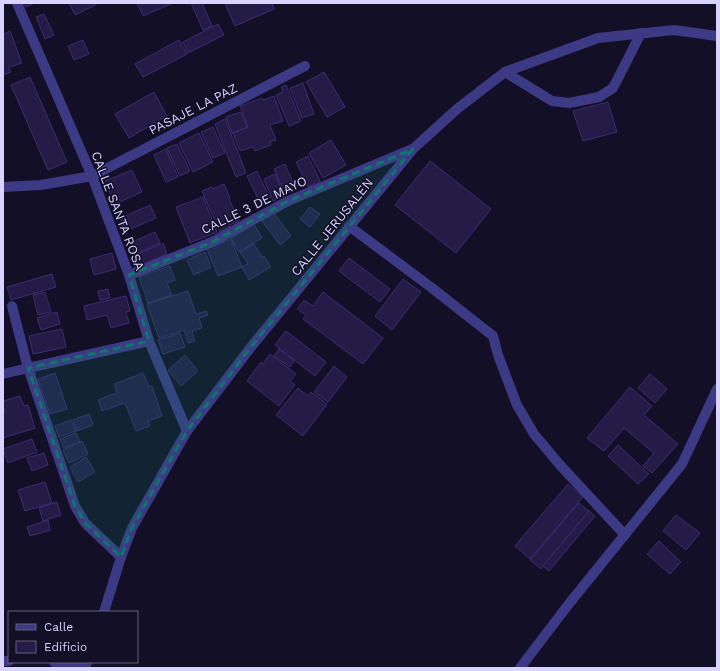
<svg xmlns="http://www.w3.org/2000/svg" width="720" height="671" viewBox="0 0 720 671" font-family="'Work Sans',sans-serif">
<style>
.building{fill:#241b47;stroke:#3b2d73}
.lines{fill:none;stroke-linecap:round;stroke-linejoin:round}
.minor{stroke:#3d3a85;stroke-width:10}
.marked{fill:#0f766e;fill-opacity:0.2;stroke:#0f766e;stroke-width:3;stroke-dasharray:8 5;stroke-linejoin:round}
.labels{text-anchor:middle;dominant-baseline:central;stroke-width:3;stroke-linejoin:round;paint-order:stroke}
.street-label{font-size:13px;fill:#d9d4ff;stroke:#130f26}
</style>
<rect width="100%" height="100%" fill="#130f26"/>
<g class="building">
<path d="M23 3H35L26 7Z"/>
<path d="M69 3H99L75 15Z"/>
<path d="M137 3H173L143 16Z"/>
<path d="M191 3H202L212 26 203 30Z"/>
<path d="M228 3H272L274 9 235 26 225 4Z"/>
<path d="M44 14 54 35 45 39 36 17Z"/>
<path d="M218 24 224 35 188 53 183 42Z"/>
<path d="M3 31 4 34 10 31 22 63 9 67 11 72 3 75Z"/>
<path d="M83 40 89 54 74 60 68 46Z"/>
<path d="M179 40 187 54 143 77 135 64Z"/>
<path d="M324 72 345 107 327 117 306 82Z"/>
<path d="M30 77 67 162 48 170 11 85Z"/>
<path d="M303 83 314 114 302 118 290 88Z"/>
<path d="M286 85 301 121 289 126 276 95 283 92 281 87Z"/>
<path d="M154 92 167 116 129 138 115 114Z"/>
<path d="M274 96 283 121 270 125 276 140 270 142 271 145 255 151 253 147 240 151 233 133 248 127 240 106 262 98 263 100Z"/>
<path d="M608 102 617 132 583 141 573 111Z"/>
<path d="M241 112 247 127 232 133 226 117Z"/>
<path d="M225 119 246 173 236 177 215 124Z"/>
<path d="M213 127 225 153 213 158 201 132Z"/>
<path d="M199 133 213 162 193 172 179 143Z"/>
<path d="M331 140 346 165 323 178 309 153Z"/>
<path d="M177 144 190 171 180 176 167 148Z"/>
<path d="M166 149 178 177 166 182 154 155Z"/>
<path d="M308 156 320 181 308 187 296 162Z"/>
<path d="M430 161 491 209 456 253 395 205Z"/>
<path d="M285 164 296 189 285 194 274 169Z"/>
<path d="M132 170 142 192 115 204 105 181Z"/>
<path d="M257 171 270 198 260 203 247 176Z"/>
<path d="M275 174 284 196 273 201 264 179Z"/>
<path d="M224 184 230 198 229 199 239 221 229 225 230 227 220 232 202 191 212 187 213 189Z"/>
<path d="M203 197 217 232 190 243 176 207Z"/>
<path d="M150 205 156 218 126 231 120 218Z"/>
<path d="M310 207 320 214 310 227 300 219Z"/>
<path d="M273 212 291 236 280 245 262 221Z"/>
<path d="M254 224 262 238 239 252 231 238Z"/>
<path d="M155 232 160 243 135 254 130 243Z"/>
<path d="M231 239 242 267 218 276 207 249Z"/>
<path d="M163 243 167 254 136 267 131 257Z"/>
<path d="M254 244 262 257 264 256 271 267 249 280 242 267 248 264 240 252Z"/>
<path d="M205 252 211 267 194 275 187 260Z"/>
<path d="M112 253 116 269 94 275 90 259Z"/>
<path d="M349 258 390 289 380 302 339 271Z"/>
<path d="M170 266 175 280 167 283 172 295 148 303 139 277Z"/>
<path d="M52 274 56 287 11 300 7 287Z"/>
<path d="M403 279 421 292 392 330 375 316Z"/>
<path d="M108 289 110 298 100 300 98 291Z"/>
<path d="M188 291 196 314 206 311 208 315 199 318 202 328 192 331 195 341 188 343 184 330 159 338 147 304Z"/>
<path d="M45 292 51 312 38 315 33 295Z"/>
<path d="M323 292 383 338 363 364 303 319 306 315 297 309 304 300 313 306Z"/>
<path d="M126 296 130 311 126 312 129 323 111 328 107 315 87 320 84 306Z"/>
<path d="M57 312 60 324 41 330 37 318Z"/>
<path d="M62 329 66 347 33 354 29 336Z"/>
<path d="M286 331 326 362 315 376 275 345Z"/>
<path d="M180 333 185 347 163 354 158 340Z"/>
<path d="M279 349 294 361 290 367 274 356Z"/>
<path d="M270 354 296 374 290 381 295 385 279 406 247 381 261 362 263 364Z"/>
<path d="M185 355 198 371 181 386 168 370Z"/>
<path d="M334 366 347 377 328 402 314 392Z"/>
<path d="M55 373 67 409 50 414 38 379Z"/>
<path d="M143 373 149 387 152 386 162 416 148 421 150 426 136 431 125 403 102 411 98 400 117 393 114 384Z"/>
<path d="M650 374 667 389 655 403 638 388Z"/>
<path d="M630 387 652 406 644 415 678 444 652 473 643 466 654 453 624 428 604 451 587 438Z"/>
<path d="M298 388 308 396 311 392 327 404 303 436 276 415Z"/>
<path d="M20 396 24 406 28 405 35 428 3 438V413L5 412 3 406V401Z"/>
<path d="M89 414 93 425 77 431 73 420Z"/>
<path d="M71 420 76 431 59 437 55 426Z"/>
<path d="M76 433 80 442 64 448 60 439Z"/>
<path d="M32 439 37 452 8 463 3 449Z"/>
<path d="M82 441 88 454 69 463 63 450Z"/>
<path d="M618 445 649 474 638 484 608 456Z"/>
<path d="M44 453 48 465 32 471 27 458Z"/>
<path d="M86 457 95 472 78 482 70 467Z"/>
<path d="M45 482 52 503 25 511 18 490Z"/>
<path d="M568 484 583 497 530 559 515 546Z"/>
<path d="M57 502 61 515 43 521 39 508Z"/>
<path d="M579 503 589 511 541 569 530 560Z"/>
<path d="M589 511 595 516 549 571 543 566Z"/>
<path d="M676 515 700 533 686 550 663 531Z"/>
<path d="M48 520 50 530 30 536 27 527Z"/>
<path d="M659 541 681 562 670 574 647 554Z"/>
</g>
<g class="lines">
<g class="minor">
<path d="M17 3 92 176 129 275 149 341 187 431"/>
<path d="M505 72 552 101 569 103 599 97 613 88 641 33"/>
<path d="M3 187 41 185 92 176 305 66"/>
<path d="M349 226 432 288 493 336 498 355 517 405 534 434 560 465 625 535"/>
<path d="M129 275 212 242 288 201 412 149"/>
<path d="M12 306 28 368 149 341"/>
<path d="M3 374 28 368 75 506 85 523 121 557"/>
<path d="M104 612 121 557 132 528 187 431 251 347 413 149 457 109 505 72 598 38 674 30 717 36"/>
<path d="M3 661H9"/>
<path d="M54 662 87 663"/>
<path d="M520 668 568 605 682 464 717 389"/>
</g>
</g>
<path class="marked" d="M413 149 251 347 187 431 132 528 121 557 85 523 75 506 28 368 149 341 129 275 212 242 288 201Z"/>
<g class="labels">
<g class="street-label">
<text transform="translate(193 109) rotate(-27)">PASAJE LA PAZ</text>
<text transform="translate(254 205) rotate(-26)">CALLE 3 DE MAYO</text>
<text transform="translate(118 211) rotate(69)">CALLE SANTA ROSA</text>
<text transform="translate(332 227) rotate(-51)">CALLE JERUSALÉN</text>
</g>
</g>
<rect width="720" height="671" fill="none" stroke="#d9d4ff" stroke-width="8"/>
<rect x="8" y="611" width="130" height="52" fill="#130f26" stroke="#625e7d"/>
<rect x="16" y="624" width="20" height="6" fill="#3d3a85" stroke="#625e7d"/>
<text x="44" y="631" font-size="12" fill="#d9d4ff">Calle</text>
<rect x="16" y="641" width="20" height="12" fill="#241b47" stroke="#625e7d"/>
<text x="44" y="651" font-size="12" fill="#d9d4ff">Edificio</text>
</svg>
